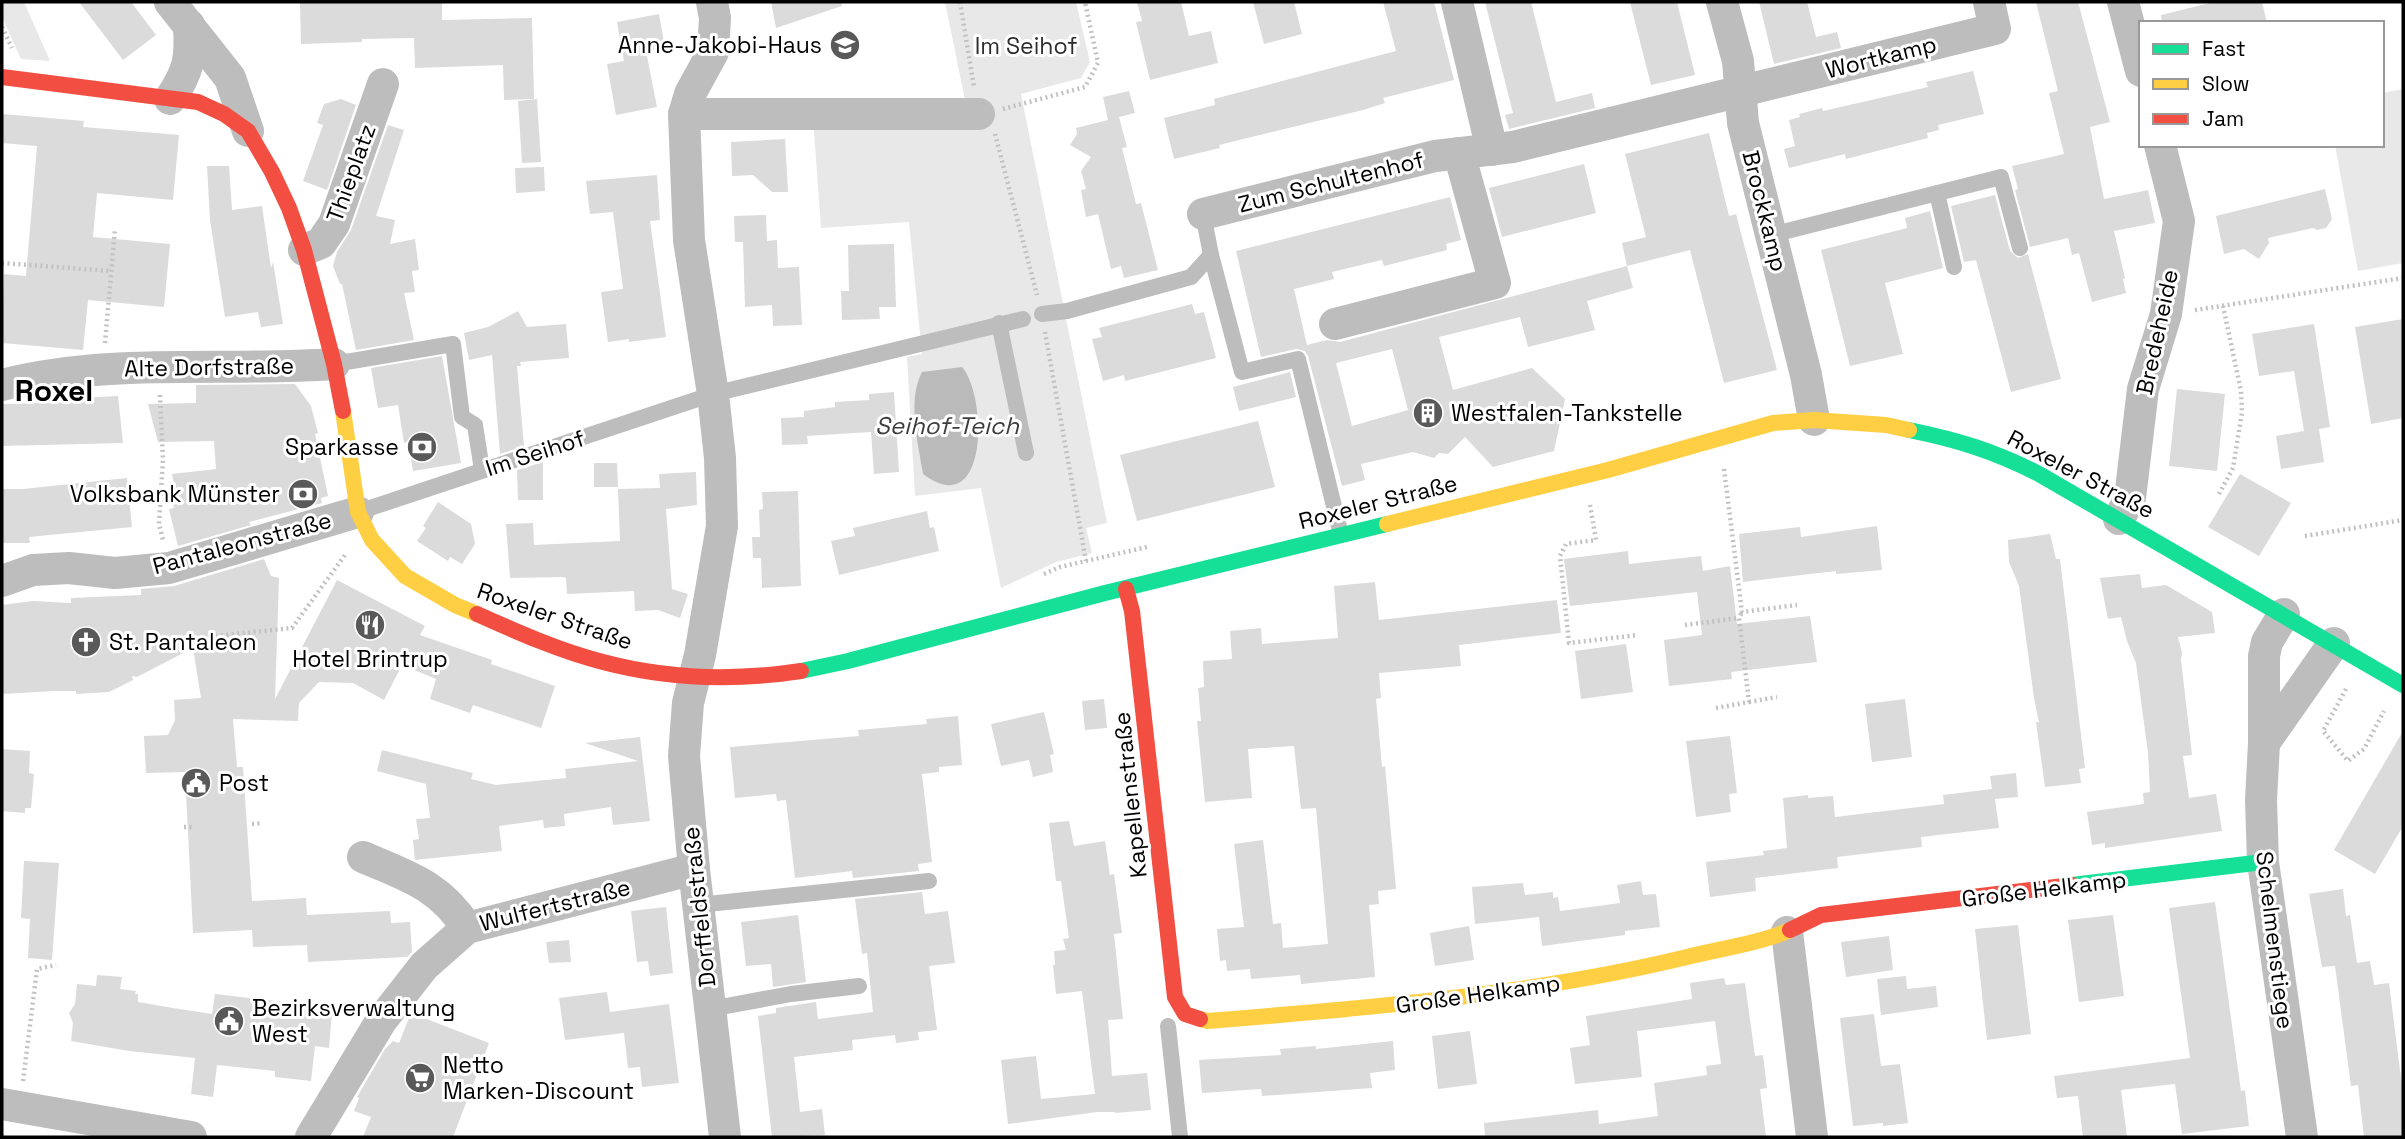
<svg xmlns="http://www.w3.org/2000/svg" width="2405" height="1139" viewBox="0 0 2405 1139" font-family="'Space Grotesk',sans-serif">
<style>
.green{fill:#e8e8e8}
.water{fill:#bababa}
.building{fill:#dbdbdb;fill-rule:evenodd}
.lines{fill:none;stroke-linecap:round;stroke-linejoin:round}
.path{stroke:#c2c2c2;stroke-width:4.5;stroke-dasharray:2 3.5;stroke-linecap:butt}
.lane{stroke:#bdbdbd;stroke-width:16}
.street{stroke:#bdbdbd;stroke-width:32}
.fast{stroke:#16e098;stroke-width:16}
.slow{stroke:#ffcf43;stroke-width:16}
.jam{stroke:#f24e42;stroke-width:16}
.labels{text-anchor:middle;dominant-baseline:central;stroke-width:6;stroke-linejoin:round;paint-order:stroke}
.poi-label{font-size:23px;fill:#000;stroke:#fff;text-anchor:start}
.park-label{font-size:23px;fill:#2c2c2c;stroke:#fff}
.street-label{font-size:23px;fill:#000;stroke:#fff}
.water-label{font-size:24px;font-style:italic;fill:#3d3d3d;stroke:#fff}
.district-label{font-size:30px;font-weight:bold;fill:#000;stroke:#fff}
</style>
<rect width="100%" height="100%" fill="#fff"/>
<g class="green">
<path d="M2 2H24L50 61 21 59 2 17Z"/>
<path d="M945 2H1076L1090 62 1081 78 1021 94 1107 523 1086 528 1092 553 1056 562 1001 588 981 488 915 496 907 357 922 354 909 222 821 228 812 104 966 105Z"/>
<path d="M2403 89V263L2358 271 2335 145H2382V93Z"/>
</g>
<path class="water" d="M962 367C988 397 988 523 923 474 918 443 907 401 922 372Z"/>
<g class="building">
<path d="M79 2H131L156 35 123 60Z"/>
<path d="M300 2H442V20L532 18 534 99 504 100 503 65 415 68 414 38 362 39V42L301 44Z"/>
<path d="M771 2H841L842 6 776 28Z"/>
<path d="M1137 2H1181L1189 36 1211 31 1218 63 1150 80 1136 22 1142 21Z"/>
<path d="M1253 2H1294L1302 34 1264 44Z"/>
<path d="M1383 2H1434L1454 80 1383 98 1385 103 1363 110 1219 145 1220 148 1174 159 1164 118 1215 105 1214 99 1396 51Z"/>
<path d="M1485 2H1531L1556 102 1592 93 1595 108 1509 129 1505 115 1513 113Z"/>
<path d="M1630 2H1677L1695 75 1651 85Z"/>
<path d="M1759 2H1807L1816 37 1837 32 1841 48 1774 64Z"/>
<path d="M2036 2H2078L2110 122 2090 127 2104 199 2148 190 2155 223 2114 231 2125 278 2123 279 2126 293 2092 302 2079 253 2072 255 2068 238 2030 247 2015 190 2018 189 2012 166 2064 154 2049 93 2058 91Z"/>
<path d="M2214 2H2262L2267 23H2162L2161 15Z"/>
<path d="M659 14 665 48 646 51 657 107 616 115 607 64 624 61 617 22Z"/>
<path d="M1973 71 1984 114 1938 125 1939 130 1927 133 1928 138 1916 141 1846 159 1845 154 1789 168 1784 149 1795 146 1789 120 1800 117 1799 114 1822 108 1823 111 1928 87 1926 82Z"/>
<path d="M1129 91 1135 113 1119 117 1127 147 1122 148 1136 204 1141 203 1158 270 1124 278 1121 266 1111 269 1098 214 1086 217 1081 190 1086 189 1081 171 1091 157 1070 145 1077 134 1076 128 1108 120 1103 97Z"/>
<path d="M341 99 356 105 327 190 303 181 323 125 317 123 324 104Z"/>
<path d="M537 99 541 162 522 163 518 101Z"/>
<path d="M2 114 84 121 83 127 179 135 173 200 97 193 93 237 170 244 164 307 88 300 83 350 2 343 4 274 26 276 37 146 2 143Z"/>
<path d="M388 125 404 130 376 216 395 220 390 244 415 239 419 270 412 271 415 292 404 293 414 340 356 350 342 284H340L333 266 337 252 351 230Z"/>
<path d="M1709 133 1729 216 1736 214 1777 370 1724 383 1690 250 1627 266 1622 243 1646 237 1625 154Z"/>
<path d="M785 139 788 192H772L753 175 732 176 731 142Z"/>
<path d="M1584 164 1596 213 1502 237 1489 188Z"/>
<path d="M207 166H229L232 210 262 206 271 268 273 262 283 324 261 327 258 312 225 317 210 220Z"/>
<path d="M544 167 545 191 516 193 515 168Z"/>
<path d="M657 175 660 220 650 221 666 337 629 342V339L608 342 601 292 623 289 613 212 590 214 586 181Z"/>
<path d="M2325 189 2332 219 2326 228 2317 230 2313 228 2268 238 2269 243 2259 259 2244 249 2224 254 2216 216Z"/>
<path d="M1995 195 2010 251 2018 258 2028 254 2061 379 2011 392 1976 260 1964 262 1951 206Z"/>
<path d="M1450 197 1461 240 1446 244 1447 250 1384 266 1382 260 1332 272 1334 279 1294 289 1307 345 1327 340 1340 342 1627 266 1633 288 1587 301 1595 330 1528 347 1520 317 1439 337 1453 390 1532 368 1565 399 1554 451 1493 467 1465 437 1448 454 1439 453 1434 458 1413 452 1361 464 1365 480 1342 486 1308 356 1305 351 1296 349 1261 357 1236 251ZM1392 349 1408 410 1352 426 1336 363Z"/>
<path d="M1930 211 1943 268 1885 283 1903 354 1850 366 1821 250 1907 228 1905 218Z"/>
<path d="M766 215 767 241 777 240 778 268 799 267 802 325 773 326 772 305 745 307 743 242H735L734 216Z"/>
<path d="M894 244 896 307H879L880 319 842 320 841 291H849L848 245Z"/>
<path d="M1192 304 1195 314 1204 312 1216 358 1125 381 1124 375 1103 381 1092 339 1102 337 1099 328Z"/>
<path d="M518 311 527 327 566 324 569 358 520 362 521 366H517L524 446 500 454 492 355 469 360 464 333 488 327Z"/>
<path d="M2403 319V418L2371 424 2355 327Z"/>
<path d="M2314 324 2330 427 2319 429 2324 462 2281 469 2276 436 2304 431 2294 371 2259 376 2252 334Z"/>
<path d="M442 356 461 463 413 471 408 442 404 443 398 405 378 408 371 368Z"/>
<path d="M1290 372 1296 397 1239 411 1233 387Z"/>
<path d="M295 384 311 406 318 433 315 434 328 496 321 498 322 503 249 522 251 525 178 546 169 509 174 508 168 487 174 485 172 474 216 469 214 441 158 442 148 404 196 403V385Z"/>
<path d="M2177 389 2225 394 2217 471 2169 466Z"/>
<path d="M894 392 899 472 874 474 871 432 807 436 808 444 782 445 781 418 804 417V411L835 407V402L869 400V394Z"/>
<path d="M118 396 123 443 2 446V404L75 402V398Z"/>
<path d="M1258 421 1275 487 1137 521 1120 455Z"/>
<path d="M543 462V500H518L517 470Z"/>
<path d="M594 463H617L618 487H594Z"/>
<path d="M696 472 697 505 666 509 672 589 688 594 680 618 658 610 635 611 634 591 567 594 566 578 563 577 510 578 506 524 533 523 534 545 620 541 618 489 660 488 659 474Z"/>
<path d="M2240 474 2291 503 2259 556 2208 527Z"/>
<path d="M127 478 132 527 29 537 30 543H2V489H23Z"/>
<path d="M798 491 801 586 762 588 761 558H753L752 537H760L759 510 763 509 762 492Z"/>
<path d="M438 502 471 524 475 544 462 564 450 557 448 561 417 541 426 528 423 526Z"/>
<path d="M927 511 930 528 934 527 939 551 839 575 831 541 855 536 853 528Z"/>
<path d="M1877 526 1882 570 1836 574V571L1743 582 1739 534 1800 527 1801 537Z"/>
<path d="M2050 534 2056 559H2060L2085 768 2079 769 2081 783 2045 787 2036 722H2039L2034 698 2019 586 2009 562 2008 540Z"/>
<path d="M1628 551 1629 564 1701 556 1703 571 1730 566 1737 624 1810 616 1817 662 1731 672 1732 679 1669 686 1664 640 1702 635 1697 592 1570 606 1564 559Z"/>
<path d="M264 559 271 576 279 578 275 699 337 580 425 626 420 635 492 660 491 664 555 686 541 728 473 705 470 713 430 699 436 679 402 665 384 700 353 683 319 682 299 703 298 721 233 719 237 767H243L252 901 306 898 307 915 390 911 391 923 410 922 412 952 407 957 308 962 307 945 253 947 252 930 193 933 185 772 146 773 144 736 168 735 175 720 174 700 201 698 193 648 137 677 132 676 133 680 109 692 76 694V691H54L2 694V605L33 601 71 603V598L141 595V589L174 586Z"/>
<path d="M2140 574 2142 588 2166 585 2212 612 2215 633 2178 637 2182 653 2181 660 2192 755 2183 756 2189 798 2216 794 2222 831 2105 848V843L2092 845 2087 812 2144 804 2143 793 2150 792 2148 753 2136 663 2127 641 2121 617 2108 619 2100 578Z"/>
<path d="M1375 582 1379 620 1557 600 1561 633 1459 645 1461 666 1379 673 1381 698 1376 699 1382 767 1385 766 1396 889 1378 891 1379 904 1369 905 1375 977 1301 984 1300 975 1251 979 1250 969 1227 971 1226 960 1220 961 1217 929 1244 927 1234 844 1263 840 1273 924 1281 923 1283 948 1328 944 1316 808 1301 809 1294 746 1248 749 1252 798 1205 802 1197 721H1201L1198 688 1204 687 1203 661 1232 659 1230 631 1261 628 1262 644 1338 638 1334 586Z"/>
<path d="M1626 644 1633 692 1581 699 1575 651Z"/>
<path d="M1104 699 1107 728 1085 730 1082 701Z"/>
<path d="M1905 699 1912 757 1872 762 1865 704Z"/>
<path d="M1044 712 1054 754 1050 755 1053 772 1033 777 1029 760 1001 766 991 724Z"/>
<path d="M958 716 962 765 939 767V772L922 774 932 862 918 864 919 871 853 878 852 871 795 878 786 800 777 801 776 794 735 798 730 747 859 736 858 730 927 724 926 719Z"/>
<path d="M2403 731V826L2375 874 2334 850Z"/>
<path d="M1730 736 1737 793 1729 794 1731 812 1696 817 1686 741Z"/>
<path d="M640 737 650 821 613 825 611 807 564 814 565 826 544 828 543 820 499 826 502 851 415 860 413 840 419 839 416 819 430 818 426 784 377 771 382 750 473 773 471 779 496 785 566 778 565 769 638 761 585 743Z"/>
<path d="M2 749 30 751 29 773 34 774 31 808H25V813L2 811Z"/>
<path d="M2016 773 2018 797 1995 799 1999 828 1921 837 1922 847 1837 857 1838 868 1755 878 1756 891 1710 897 1706 862 1764 855 1763 851 1787 848 1783 798 1808 795V798L1833 796 1835 817 1944 804 1943 795 1992 789 1990 776Z"/>
<path d="M1069 821 1074 846 1105 841 1110 875 1114 874 1122 933 1114 934 1123 1019 1108 1020 1112 1076 1147 1073 1151 1110 1115 1113V1112H1097L1008 1124 1001 1060 1036 1056 1041 1099 1095 1094 1082 991 1056 994 1053 965H1055L1054 951 1066 950 1063 939 1069 938 1061 881H1056L1049 823Z"/>
<path d="M24 861 59 863 52 960 28 958 30 919 21 918Z"/>
<path d="M1641 881 1643 895 1656 894 1660 927 1625 931V935L1542 946 1539 917 1475 924 1472 887 1523 883 1525 895 1553 892V898L1558 897 1560 911 1620 903 1617 885Z"/>
<path d="M2343 889 2346 916 2350 915 2357 963 2370 961 2374 985 2389 983 2403 1094V1137H2364L2358 1085 2351 1086 2335 966 2322 967 2309 894Z"/>
<path d="M922 892 925 914 948 911 955 963 929 966 937 1030 918 1032 919 1040 896 1043 895 1035 852 1040 853 1050 794 1057 800 1112 822 1109 825 1135 772 1137 758 1016 776 1013V1008L816 1002 818 1019 873 1012 867 953 862 954 855 899Z"/>
<path d="M2215 902 2241 1091 2245 1090 2249 1126 2182 1134 2175 1084 2121 1090 2127 1137H2083L2078 1096 2057 1098 2054 1076 2190 1058 2169 908Z"/>
<path d="M666 907 673 973 650 976 648 961 637 962 631 911Z"/>
<path d="M798 915 806 982 773 987 771 964 746 966 741 922Z"/>
<path d="M2113 915 2124 996 2079 1002 2068 920Z"/>
<path d="M2018 925 2031 1034 1987 1040 1975 929Z"/>
<path d="M1469 926 1474 960 1435 966 1430 933Z"/>
<path d="M1889 936 1893 970 1846 977 1841 942Z"/>
<path d="M569 940 571 962 549 963 546 942Z"/>
<path d="M97 975 122 977 120 989 136 991 135 994H138V1002L173 1008 212 1014 215 994 284 1002V1007L332 1013 329 1048 315 1046 311 1081 275 1077V1071L217 1065 213 1097 191 1094 195 1058 129 1051 71 1041 73 1023 69 1013 75 1004 77 984 96 986Z"/>
<path d="M1906 976 1907 989 1936 986 1938 1007 1881 1015 1877 979Z"/>
<path d="M1724 978 1726 985 1745 983 1755 1056 1763 1055 1767 1088 1760 1089 1766 1137H1485L1484 1123 1598 1110 1599 1124 1658 1116 1654 1083 1707 1075 1706 1066 1721 1064 1715 1021 1637 1031 1642 1077 1575 1084 1570 1048 1590 1045 1586 1016 1692 999 1690 983Z"/>
<path d="M607 992 610 1012 669 1004 679 1083 642 1087 640 1067 628 1068 624 1033 565 1040 559 998Z"/>
<path d="M411 1013 489 1043 453 1137H363L371 1117 354 1111 359 1098 357 1097 385 1049 393 1041 399 1043Z"/>
<path d="M1874 1014 1881 1066 1900 1064 1908 1123 1883 1126V1123L1853 1126 1840 1018Z"/>
<path d="M1470 1031 1477 1084 1438 1089 1432 1036Z"/>
<path d="M1393 1041 1395 1070 1370 1073 1372 1088 1262 1096 1261 1089 1202 1093 1199 1060 1281 1055 1280 1049 1316 1046V1049Z"/>
</g>
<g class="lines">
<g class="path">
<path d="M960 2 974 87"/>
<path d="M2 27 12 48"/>
<path d="M1003 109 1085 87 1098 63 1085 2"/>
<path d="M995 134 1037 295"/>
<path d="M2 263 111 271"/>
<path d="M2195 310 2403 278"/>
<path d="M1045 332 1086 561"/>
<path d="M105 343 115 229"/>
<path d="M160 395 163 459 159 524 163 540"/>
<path d="M1724 469 1742 612 1797 605"/>
<path d="M2219 494 2233 468 2242 412 2241 391 2223 306"/>
<path d="M1590 505 1596 540 1566 544 1560 556 1569 643 1638 635"/>
<path d="M2305 536 2403 520"/>
<path d="M1044 574 1060 567 1147 547"/>
<path d="M1685 625 1739 618"/>
<path d="M188 639 292 628 345 555"/>
<path d="M2346 689 2323 731 2348 761 2364 749 2384 711"/>
<path d="M1749 702 1777 697"/>
<path d="M1716 708 1749 702 1739 618 1742 612"/>
<path d="M252 824 263 823"/>
<path d="M184 827H194"/>
<path d="M23 1081 37 969 56 965"/>
</g>
<g class="lane">
<path d="M1937 193 1954 267"/>
<path d="M1771 235 2001 177 2020 248"/>
<path d="M1211 255 1242 372 1298 359 1341 535"/>
<path d="M1042 314 1067 311 1191 277 1211 255 1203 214"/>
<path d="M999 323 1026 453"/>
<path d="M334 364 453 344 462 417 475 425 482 470"/>
<path d="M358 512 713 394 1023 319"/>
<path d="M698 905 929 881"/>
<path d="M710 1009 791 994 859 986"/>
<path d="M1168 1026 1180 1137"/>
</g>
<g class="street">
<path d="M170 2 230 78 248 131"/>
<path d="M712 2 715 18 713 52 690 94 684 114 689 240 713 394 720 458 722 526 700 655 688 703 684 756 694 869 725 1137"/>
<path d="M1457 2 1492 150"/>
<path d="M1722 2 1738 61 1743 123 1806 375 1814 420"/>
<path d="M2123 2 2141 71"/>
<path d="M170 99C189 71 191 58 189 25"/>
<path d="M684 114H979"/>
<path d="M1203 214 1435 156 1513 147 1995 29 1989 2"/>
<path d="M304 250 321 243 334 224 383 84"/>
<path d="M1335 324 1495 283 1459 153"/>
<path d="M2 385C111 357 224 372 334 364"/>
<path d="M2119 519 2130 498 2143 389 2166 314 2179 221 2160 145"/>
<path d="M2 581 33 570 69 568 115 573 169 568 358 512"/>
<path d="M2284 614 2267 642 2264 656V743L2261 800 2263 862 2302 1137"/>
<path d="M2264 743 2334 643"/>
<path d="M363 857C407 876 440 885 467 928"/>
<path d="M1787 932 1812 1137"/>
<path d="M2 1104 191 1137"/>
<path d="M311 1137 381 1021 424 966 467 928 694 869"/>
</g>
<g class="fast">
<path d="M1909 430C1958 440 1994 451 2039 474L2403 685"/>
<path d="M801 671 848 661 1105 593 1387 524"/>
<path d="M2072 885 2263 862"/>
</g>
<g class="slow">
<path d="M343 411 358 512 372 540 405 576 455 605 477 614"/>
<path d="M1387 524 1608 470 1773 423 1814 420 1886 425 1909 430"/>
<path d="M1200 1019 1208 1021C1369 1008 1530 995 1687 957 1719 949 1761 943 1790 930"/>
</g>
<g class="jam">
<path d="M2 77 198 102 224 114 248 131 272 172 289 208 304 250 334 364 343 411"/>
<path d="M1126 589 1132 611 1175 997 1185 1014 1200 1019"/>
<path d="M477 614C517 632 560 651 603 662 667 679 735 681 801 671"/>
<path d="M1790 930 1821 915 2072 885"/>
</g>
</g>
<defs>
<g id="school-disc" transform="scale(1.575)"><circle r="9.5" fill="#595959" stroke="#fff"/><path d="M0-5L7-2L0 1L-7-2ZM-4 1L0 2.5L4 1V4Q0 6-4 4Z" fill="#fff"/></g>
<g id="building-disc" transform="scale(1.575)"><circle r="9.5" fill="#595959" stroke="#fff"/><path d="M-4-6H4V6H1V3H-1V6H-4ZM-2.5-4.3h1.7v1.8h-1.7ZM.8-4.3h1.7v1.8H.8ZM-2.5-1h1.7V.8h-1.7ZM.8-1h1.7V.8H.8Z" fill="#fff"/></g>
<g id="bank-disc" transform="scale(1.575)"><circle r="9.5" fill="#595959" stroke="#fff"/><path d="M-6-4H6V4H-6ZM0-2.3a2.3 2.3 0 1 0 0 4.6a2.3 2.3 0 1 0 0-4.6Z" fill="#fff"/></g>
<g id="restaurant-disc" transform="scale(1.575)"><circle r="9.5" fill="#595959" stroke="#fff"/><path d="M-5-6h1v4h1v-4h1v4h1v-4h1v5L-1.5 .5V6h-2V.5L-5-1ZM5-6V6H3V1.5H1.5Q1.5-4 5-6Z" fill="#fff"/></g>
<g id="church-disc" transform="scale(1.575)"><circle r="9.5" fill="#595959" stroke="#fff"/><path d="M-1.2-6h2.4v3.5h3.3v2.4h-3.3V6h-2.4V-.1h-3.3v-2.4h3.3Z" fill="#fff"/></g>
<g id="civic-disc" transform="scale(1.575)"><circle r="9.5" fill="#595959" stroke="#fff"/><path d="M-.6-6.5H3V-4.5H.6V-3L4-1V1h2V6H-6V1h2V-1L-.6-3ZM-1.2 2.5V6h2.4V2.5Z" fill="#fff"/></g>
<g id="supermarket-disc" transform="scale(1.575)"><circle r="9.5" fill="#595959" stroke="#fff"/><path d="M-6-5.5h2.5l.6 2H6L4.5 2H-2.5L-4.4-4H-6ZM-1.5 3.2a1.3 1.3 0 1 0 .1 0ZM3 3.2a1.3 1.3 0 1 0 .1 0Z" fill="#fff"/></g>
</defs>
<g fill-rule="evenodd">
<use href="#school-disc" x="845" y="45"/>
<use href="#building-disc" x="1428" y="413"/>
<use href="#bank-disc" x="422" y="447"/>
<use href="#bank-disc" x="303" y="494"/>
<use href="#restaurant-disc" x="370" y="625"/>
<use href="#church-disc" x="86" y="642"/>
<use href="#civic-disc" x="196" y="783"/>
<use href="#civic-disc" x="229" y="1021"/>
<use href="#supermarket-disc" x="420" y="1078"/>
</g>
<g class="labels">
<g class="poi-label">
<text x="822" y="45" text-anchor="end">Anne-Jakobi-Haus</text>
<text x="1451" y="413">Westfalen-Tankstelle</text>
<text x="399" y="447" text-anchor="end">Sparkasse</text>
<text x="280" y="494" text-anchor="end">Volksbank Münster</text>
<text x="109" y="642">St. Pantaleon</text>
<text x="370" y="659" text-anchor="middle">Hotel Brintrup</text>
<text x="219" y="783">Post</text>
<text x="252" y="1008">Bezirksverwaltung<tspan x="252" dy="26">West</tspan></text>
<text x="443" y="1065">Netto<tspan x="443" dy="26">Marken-Discount</tspan></text>
</g>
<g class="park-label">
<text x="1026" y="46">Im Seihof</text>
</g>
<g class="street-label">
<text transform="translate(1881 57) rotate(-14)">Wortkamp</text>
<text transform="translate(351 173) rotate(-70)">Thieplatz</text>
<text transform="translate(1331 182) rotate(-14)">Zum Schultenhof</text>
<text transform="translate(1765 211) rotate(76)">Brockkamp</text>
<text transform="translate(2157 332) rotate(-78)">Bredeheide</text>
<text transform="translate(209 367) rotate(-1)">Alte Dorfstraße</text>
<text transform="translate(535 453) rotate(-18)">Im Seihof</text>
<text transform="translate(2081 474) rotate(28)">Roxeler Straße</text>
<text transform="translate(1378 502) rotate(-14)">Roxeler Straße</text>
<text transform="translate(242 543) rotate(-15)">Pantaleonstraße</text>
<text transform="translate(555 616) rotate(19)">Roxeler Straße</text>
<text transform="translate(1130 795) rotate(-96)">Kapellenstraße</text>
<text transform="translate(2044 889) rotate(-7)">Große Helkamp</text>
<text transform="translate(555 905) rotate(-14)">Wulfertstraße</text>
<text transform="translate(699 907) rotate(-96)">Dorffeldstraße</text>
<text transform="translate(2275 940) rotate(83)">Schelmenstiege</text>
<text transform="translate(1478 994) rotate(-8)">Große Helkamp</text>
</g>
<g class="water-label">
<text x="947" y="425">Seihof-Teich</text>
</g>
<g class="district-label">
<text x="54" y="390">Roxel</text>
</g>
</g>
<rect width="2405" height="1139" fill="none" stroke="#000000" stroke-width="7"/>
<rect x="2139" y="21" width="245" height="126" fill="#ffffff" stroke="#999999" stroke-width="2"/>
<rect x="2153" y="44" width="35" height="10" fill="#16e098" stroke="#999999" stroke-width="2"/>
<text x="2202" y="56" font-size="21" fill="#000000">Fast</text>
<rect x="2153" y="79" width="35" height="10" fill="#ffcf43" stroke="#999999" stroke-width="2"/>
<text x="2202" y="91" font-size="21" fill="#000000">Slow</text>
<rect x="2153" y="114" width="35" height="10" fill="#f24e42" stroke="#999999" stroke-width="2"/>
<text x="2202" y="126" font-size="21" fill="#000000">Jam</text>
</svg>
